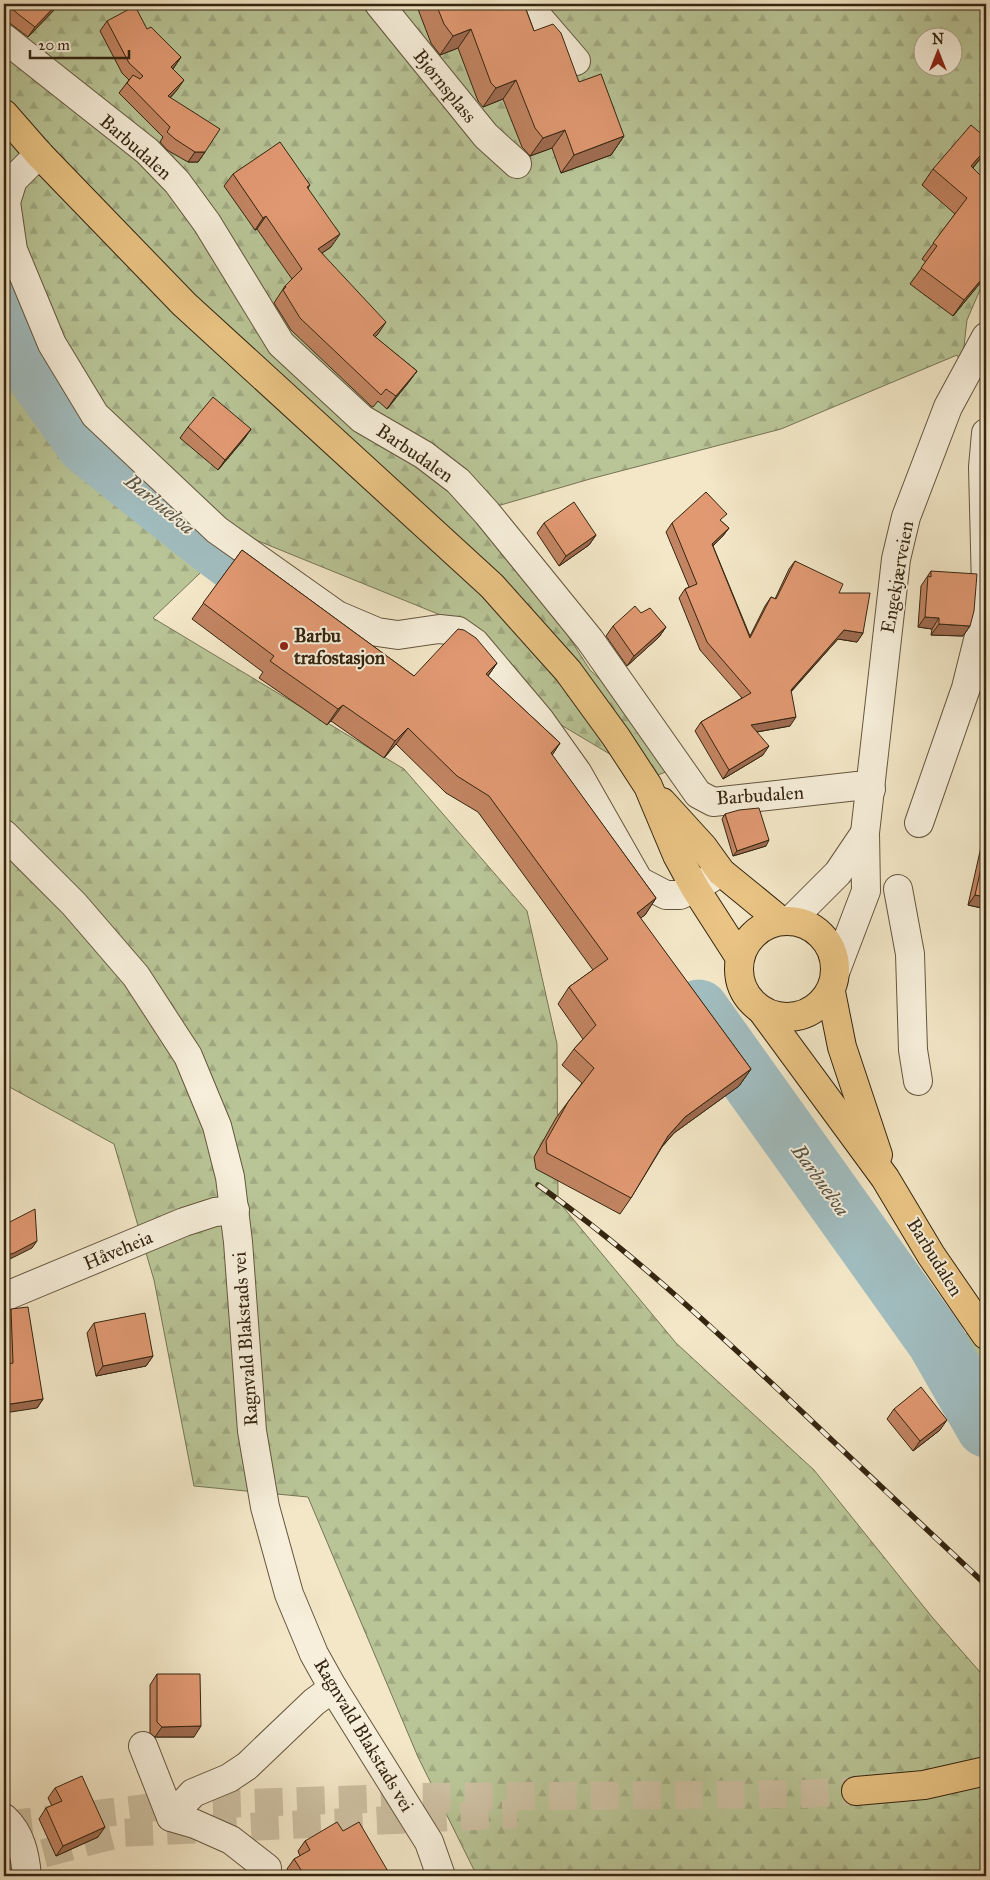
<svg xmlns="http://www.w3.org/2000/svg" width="990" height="1880" viewBox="0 0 990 1880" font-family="'IM FELL Great Primer',serif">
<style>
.forest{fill:url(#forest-firs);stroke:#767554;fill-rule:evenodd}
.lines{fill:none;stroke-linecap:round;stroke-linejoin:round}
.river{stroke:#a1bdc0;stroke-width:59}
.primary-tunnel{stroke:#cdc0a2;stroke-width:28;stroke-dasharray:28 14;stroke-linecap:butt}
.minor-casing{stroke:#64563e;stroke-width:30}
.tertiary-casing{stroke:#64563e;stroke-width:30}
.primary-casing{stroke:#342510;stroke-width:30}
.minor{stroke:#f7efdb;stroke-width:28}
.tertiary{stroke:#f7efdb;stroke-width:28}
.primary{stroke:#eac484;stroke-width:28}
.rail-casing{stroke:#342510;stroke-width:5.5}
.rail{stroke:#f7efdb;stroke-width:4;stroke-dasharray:11;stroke-linecap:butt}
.wall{fill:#c28462;stroke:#342510}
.shaded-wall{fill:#9e6b50;stroke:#342510}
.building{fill:#e19972;stroke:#342510}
.poi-dot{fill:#8f2418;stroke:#f7efdb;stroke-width:2}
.labels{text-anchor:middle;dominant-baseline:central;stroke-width:4;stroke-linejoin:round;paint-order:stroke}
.street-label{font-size:19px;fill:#342510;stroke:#f7efdb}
.poi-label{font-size:19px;font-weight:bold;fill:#342510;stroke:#f7efdb;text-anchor:start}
.water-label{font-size:20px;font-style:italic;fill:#555345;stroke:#f7efdb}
</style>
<defs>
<pattern id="forest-firs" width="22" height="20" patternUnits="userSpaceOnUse" patternTransform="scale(1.25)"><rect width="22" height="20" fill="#b9c597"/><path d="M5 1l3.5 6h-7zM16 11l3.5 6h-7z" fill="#a0a981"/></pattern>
</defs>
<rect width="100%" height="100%" fill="#f3e7c7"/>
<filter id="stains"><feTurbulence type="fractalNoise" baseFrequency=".004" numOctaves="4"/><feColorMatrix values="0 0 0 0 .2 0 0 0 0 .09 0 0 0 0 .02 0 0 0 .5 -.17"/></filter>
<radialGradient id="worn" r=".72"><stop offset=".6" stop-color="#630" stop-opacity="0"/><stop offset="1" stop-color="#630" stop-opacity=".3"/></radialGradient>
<g class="forest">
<path d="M4 4H986V276L967 320 962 364 957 355 781 429 590 479 487 509 590 670 689 763 650 778 536 710 443 616 241 534 153 618 404 769 527 911 557 1044 558 1201 676 1343 814 1470 932 1617 986 1679V1876H477L418 1757 308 1497 194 1486 154 1280 114 1144 4 1084ZM922 38H952V68H922Z"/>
<path d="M986 1315V1459L934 1366Z"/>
</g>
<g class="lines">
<g class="river">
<path d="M4 303 23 357 86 445 204 539 299 610"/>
<path d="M699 1009 936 1341 986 1428"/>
</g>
<g class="primary-tunnel">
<path d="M4 1825 163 1806 421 1797 804 1794 856 1791"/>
<path d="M4 1867 26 1858 122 1833 517 1814"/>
</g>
<g class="minor-casing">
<g id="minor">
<path d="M379 4 486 136 517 164"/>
<path d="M527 4 576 61"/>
<path d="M4 38 147 151 177 182 207 223 281 344 362 419 424 455 458 481 487 513 590 640 698 794 713 802 857 786 871 789"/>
<path d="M39 154 13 180 6 202 13 250 52 344 95 415 217 530 337 615 377 632 398 635 439 629 458 631 475 643 540 720 577 772 639 881 666 895H680L695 888 721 872"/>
<path d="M919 823 966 688 982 624 986 588 983 467 986 433"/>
<path d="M898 889 910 954 913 1050 918 1081"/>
<path d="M4 1297 184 1222 215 1212 235 1210"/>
<path d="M143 1746 171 1817 195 1824 231 1840 267 1868"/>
<path d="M171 1817 193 1793 229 1778 247 1766 314 1702 333 1688"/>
<path d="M4 1818C21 1834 25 1854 27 1876"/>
</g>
</g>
<g class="tertiary-casing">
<g id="tertiary">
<path d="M4 834 74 904 136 976 188 1056 217 1126 230 1177 238 1242 252 1431 265 1507 289 1594 314 1654 333 1688 429 1842 441 1876"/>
<path d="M790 921 838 873 865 833"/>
<path d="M836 970 866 891 865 833 896 559 906 517 948 407 986 337"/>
</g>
</g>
<g class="primary-casing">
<g id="primary">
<path d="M4 114 39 154 184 304 492 586 568 671 616 737 648 786 677 855 695 888 740 958"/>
<path d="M662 802 703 847 721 872 781 921"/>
<circle cx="787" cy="969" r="48"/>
<path d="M831 992 842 1047 878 1155"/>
<path d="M763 1012 885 1178 931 1255 986 1335"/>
<path d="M856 1791 924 1785 986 1771"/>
</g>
</g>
<use href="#minor" class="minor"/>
<use href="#tertiary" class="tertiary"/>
<use href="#primary" class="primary"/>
<g class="rail-casing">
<path id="rail" d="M538 1185C632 1252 715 1330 799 1409 861 1468 924 1527 986 1585"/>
</g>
<use href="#rail" class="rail"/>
</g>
<g class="wall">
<path d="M4 4H58L55 9 28 37 11 24 4 18Z"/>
<path d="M416 4H524L534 31 579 82 624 136 611 155 561 173 552 148 530 156 522 147 503 99 483 107 478 101 458 48 440 55 431 43Z"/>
<path d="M107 21 147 29 181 57 173 69 177 90 170 98 205 152 198 162H188L167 150 160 142 163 137 119 93 129 80 122 73 100 31Z"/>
<path d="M980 159 973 168 986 276 953 316 910 284 926 262 922 259 955 214 922 185 933 169Z"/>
<path d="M233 174 310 185 308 188 331 247 322 253 378 334 375 337 417 371 408 383 387 409 378 401 373 407 371 406 291 330 274 303 285 286 292 279 257 229 255 230 224 186Z"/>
<path d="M188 427 251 429 244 439 218 470 180 438Z"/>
<path d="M721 521 729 528 722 537 713 546 750 636 765 606 771 597 775 599 789 569 795 561 839 593 863 633 857 642 838 639 791 692 790 726 757 732 763 755 723 779 695 731 701 722 742 698 700 650 679 598 685 589 689 587 666 532 672 523Z"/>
<path d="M544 523 596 535 589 545 559 566 537 533Z"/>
<path d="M242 550 414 676 497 663 488 676 560 743 552 755 656 898 645 915 640 918 751 1069 739 1086 674 1133 662 1147 631 1198 620 1214 536 1169 534 1157 556 1118 582 1083 562 1065 574 1049 583 1039 558 1004 569 987 593 970 478 812 446 793 396 744 384 758 331 721 327 725 259 678 263 672 192 619Z"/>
<path d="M931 571 970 626 963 636 931 635 932 629 918 627 921 586Z"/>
<path d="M641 613 666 627 659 637 627 666 606 636 613 626Z"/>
<path d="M725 814 766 846 733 856 722 819Z"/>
<path d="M986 833V909L968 905 983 838Z"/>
<path d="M11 1309 43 1399 37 1408 7 1364 4 1318Z"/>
<path d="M94 1323 153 1356 146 1366 96 1376 87 1333Z"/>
<path d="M894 1409 940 1430 913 1451 887 1419Z"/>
<path d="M157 1674 194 1737H155L150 1733V1685Z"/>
<path d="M55 1788 98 1837 56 1856 39 1819 46 1808 52 1806 48 1798Z"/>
<path d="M343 1831 387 1876H292L287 1869 294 1859 300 1856 298 1851 305 1841Z"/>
</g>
<g class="shaded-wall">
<path d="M57 4H58L55 9 28 37 35 27Z"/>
<path d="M471 29 458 48 440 55 453 36Z"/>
<path d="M181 57 174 67 164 77 171 67Z"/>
<path d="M184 80 177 90 161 107 168 96Z"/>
<path d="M516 80 503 99 483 107 496 88Z"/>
<path d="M565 130 552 148 530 156 543 138Z"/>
<path d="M624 136 611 155 561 173 574 155Z"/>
<path d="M986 149V151L980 159 960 182 971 166Z"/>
<path d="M195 152H205L198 162H188Z"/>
<path d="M266 216 257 229 255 230 263 218Z"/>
<path d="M340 234 331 247 310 261 318 249Z"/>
<path d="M986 274V276L953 316 964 300Z"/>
<path d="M386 322 378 334 364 347 373 335Z"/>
<path d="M417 371 408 383 387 409 396 396Z"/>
<path d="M251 429 244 439 218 470 225 460Z"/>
<path d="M729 528 722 537 705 553 712 544Z"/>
<path d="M596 535 589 545 559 566 566 556Z"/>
<path d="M925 617 939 618 932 629 918 627Z"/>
<path d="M939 624 970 626 963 636 931 635Z"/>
<path d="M666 627 659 637 627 666 634 656Z"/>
<path d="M844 630 863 633 857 642 838 639 784 699 791 690Z"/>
<path d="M497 663 485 680 486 674Z"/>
<path d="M343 705 331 721 327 725 338 709Z"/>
<path d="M796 717 790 726 745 734 751 725Z"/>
<path d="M408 728 396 744 384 758 395 741Z"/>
<path d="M560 743 549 760 551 753Z"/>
<path d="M769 746 763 755 723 779 729 770Z"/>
<path d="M769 840 766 846 733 856 737 851Z"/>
<path d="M975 895 986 897V909L968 905Z"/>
<path d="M656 898 645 915 625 929 637 913Z"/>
<path d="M751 1069 739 1086 674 1133 657 1152 668 1136 685 1117Z"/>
<path d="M37 1241 32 1248 4 1262V1256Z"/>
<path d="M153 1356 146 1366 96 1376 103 1366Z"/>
<path d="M43 1399 37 1408 4 1413V1405Z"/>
<path d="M947 1420 940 1430 913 1451 920 1441Z"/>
<path d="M201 1726 194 1737H155L162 1727Z"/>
<path d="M105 1827 98 1837 56 1856 63 1846Z"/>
</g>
<g class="building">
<path d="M7 4H57L35 27 18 14Z"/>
<path d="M436 4H524L534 31 553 24 561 33 579 82 601 74 624 136 574 155 565 130 543 138 535 128 516 80 496 88 491 83 471 29 453 36 444 24Z"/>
<path d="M135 6 147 29 151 27 181 57 171 67 184 80 168 96 220 129 205 152H195L175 139 167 132 170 127 127 83 133 75 140 79 143 76 129 63 107 21Z"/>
<path d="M971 125 986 138V149L971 166 986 181V274L964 300 921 268 937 246 933 243 967 198 933 169Z"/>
<path d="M280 142 310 185 307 187 340 234 318 249 386 322 373 335 417 371 396 396 386 389 381 395 380 394 300 318 283 290 286 287 285 286 302 269 266 216 263 218 233 174Z"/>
<path d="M213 397 251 429 225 460 188 427Z"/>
<path d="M706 492 727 514 720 520 729 528 712 544 750 638 771 597 776 599 795 561 843 584 839 593H870L863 633 844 630 791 690 796 717 751 725 769 746 729 770 701 722 751 693 707 642 685 589 697 584 672 523Z"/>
<path d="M574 502 596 535 566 556 544 523Z"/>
<path d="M242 550 414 676 458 629 464 630 476 638 497 663 486 674 560 743 551 753 656 898 637 913 751 1069 685 1117 668 1136 631 1198 547 1153 546 1141 568 1102 594 1068 574 1049 596 1025 569 987 608 959 489 796 457 776 408 728 395 741 343 705 338 709 270 661 274 656 203 603Z"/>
<path d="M931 571 977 574 974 611 970 626 939 624V618L925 617 928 576 931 577Z"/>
<path d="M635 606 641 613 650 608 666 627 634 656 613 626Z"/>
<path d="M759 808 769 840 737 851 725 814 739 810Z"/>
<path d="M986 846V897L975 895Z"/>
<path d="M35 1209 37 1241 14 1253 4 1256V1225Z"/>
<path d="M28 1307 43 1399 4 1405V1365L13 1363 11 1309Z"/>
<path d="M145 1313 153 1356 103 1366 94 1323Z"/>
<path d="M921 1387 947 1420 920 1441 894 1409Z"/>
<path d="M157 1674H200L201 1726 162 1727 157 1722Z"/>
<path d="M82 1776 105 1827 63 1846 46 1808 62 1801 55 1788Z"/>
<path d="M337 1822 343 1831 359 1822 389 1873 384 1876H305L294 1859 310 1850 305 1841Z"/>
</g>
<circle class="poi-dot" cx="284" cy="646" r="5"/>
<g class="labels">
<g class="street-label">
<text transform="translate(445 86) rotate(51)">Bjørnsplass</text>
<text transform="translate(136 147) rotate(41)">Barbudalen</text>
<text transform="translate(415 453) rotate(34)">Barbudalen</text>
<text transform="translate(897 577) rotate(-80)">Engekjærveien</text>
<text transform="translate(760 795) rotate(-4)">Barbudalen</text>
<text transform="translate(118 1250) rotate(-23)">Håveheia</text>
<text transform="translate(935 1257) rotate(58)">Barbudalen</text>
<text transform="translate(245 1339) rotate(-94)">Ragnvald Blakstads vei</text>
<text transform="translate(364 1735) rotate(59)">Ragnvald Blakstads vei</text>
</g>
<g class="poi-label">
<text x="294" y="635">Barbu<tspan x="294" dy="22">trafostasjon</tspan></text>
</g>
<g class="water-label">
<text transform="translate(160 504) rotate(39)">Barbuelva</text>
<text transform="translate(821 1180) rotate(54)">Barbuelva</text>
</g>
</g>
<rect width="990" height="1880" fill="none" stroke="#f3e7c7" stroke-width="20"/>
<rect x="5" y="5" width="980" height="1870" fill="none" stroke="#342510" stroke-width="2.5"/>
<rect x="10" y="10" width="970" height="1860" fill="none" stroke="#342510"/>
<g transform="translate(938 52)"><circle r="24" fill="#f7efdb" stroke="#a99e8a"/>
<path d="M0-4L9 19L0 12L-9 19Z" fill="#8f2418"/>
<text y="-8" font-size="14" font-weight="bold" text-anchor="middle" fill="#342510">N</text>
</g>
<path d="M30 50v8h99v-8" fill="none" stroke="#342510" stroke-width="2.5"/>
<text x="38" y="50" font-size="15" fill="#342510" stroke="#f7efdb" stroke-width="4" paint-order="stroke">20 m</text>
<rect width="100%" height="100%" filter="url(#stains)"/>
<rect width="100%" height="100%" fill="url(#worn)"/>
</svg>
